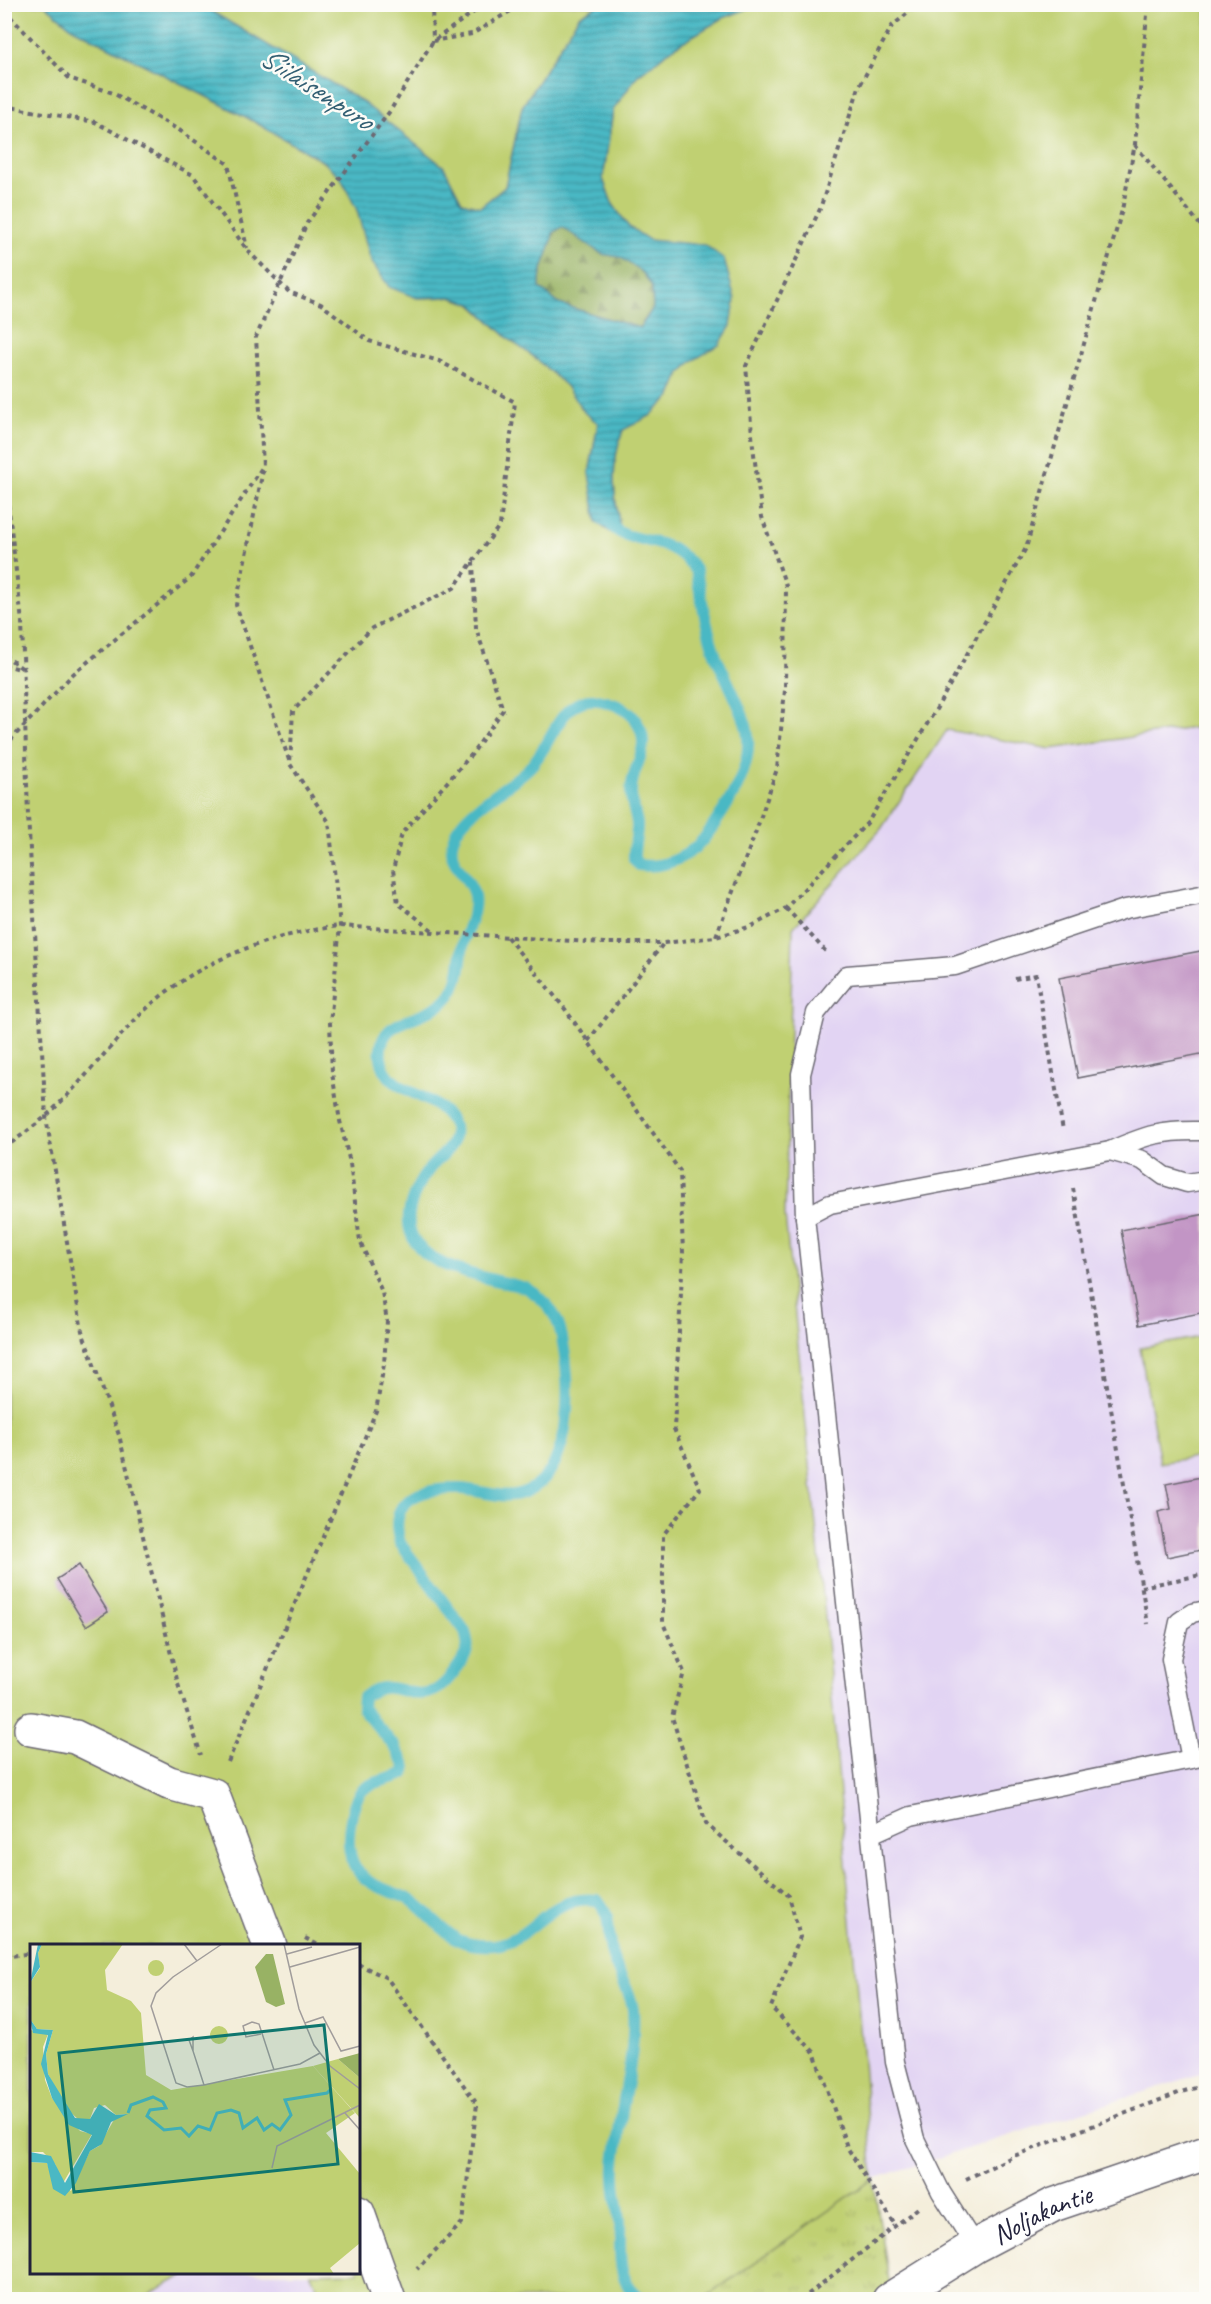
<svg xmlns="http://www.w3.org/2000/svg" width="1211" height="2304" viewBox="0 0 1211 2304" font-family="Caveat,sans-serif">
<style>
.built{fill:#e2d4f3}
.grass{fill:url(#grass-tufts);stroke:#717956;stroke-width:1.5}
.forest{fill:url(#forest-firs);stroke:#5d6a50;stroke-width:1.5}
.park{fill:#c0d072;stroke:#717956;stroke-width:1.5}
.water{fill:url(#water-rules);stroke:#366d80;stroke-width:1.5;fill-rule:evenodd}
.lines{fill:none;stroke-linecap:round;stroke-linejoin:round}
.stream{stroke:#4ab8c4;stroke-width:12}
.building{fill:#c295c5}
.lane-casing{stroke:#6c6973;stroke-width:21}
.street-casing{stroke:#6c6973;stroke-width:36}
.secondary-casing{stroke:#6c6973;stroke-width:36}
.path{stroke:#6c6973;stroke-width:4;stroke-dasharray:4.5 4.5;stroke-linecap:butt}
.lane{stroke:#fff;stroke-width:18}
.street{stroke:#fff;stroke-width:33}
.secondary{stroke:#fff;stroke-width:33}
.labels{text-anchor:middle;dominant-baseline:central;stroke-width:5;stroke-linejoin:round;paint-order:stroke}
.street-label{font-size:28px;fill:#22223b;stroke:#fdfcf7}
.water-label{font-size:30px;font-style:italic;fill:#325e72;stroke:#fdfcf7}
.inset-river{fill:none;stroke:#4ab8c4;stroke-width:3}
.inset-road{fill:none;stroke:#a09c9b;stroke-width:1.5}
.view{fill:#0f766e;fill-opacity:0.15;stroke:#0f766e;stroke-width:3}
.inset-edge{fill:none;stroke:#22223b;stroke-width:3}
</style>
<defs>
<pattern id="grass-tufts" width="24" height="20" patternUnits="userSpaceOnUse" patternTransform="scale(1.5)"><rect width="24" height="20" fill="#c0d072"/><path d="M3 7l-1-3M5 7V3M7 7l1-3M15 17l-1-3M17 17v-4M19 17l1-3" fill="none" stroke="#a5b264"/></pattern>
<pattern id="forest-firs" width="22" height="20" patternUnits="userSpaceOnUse" patternTransform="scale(1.5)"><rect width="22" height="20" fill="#98b264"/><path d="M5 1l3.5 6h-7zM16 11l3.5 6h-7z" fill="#7c9054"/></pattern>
<pattern id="water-rules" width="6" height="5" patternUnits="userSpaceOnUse" patternTransform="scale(1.5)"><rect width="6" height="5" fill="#4ab8c4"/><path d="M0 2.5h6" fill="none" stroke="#3d95a0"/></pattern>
</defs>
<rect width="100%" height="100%" fill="#fdfcf7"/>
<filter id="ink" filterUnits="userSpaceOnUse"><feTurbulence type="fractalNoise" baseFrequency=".0167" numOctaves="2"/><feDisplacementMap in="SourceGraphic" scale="12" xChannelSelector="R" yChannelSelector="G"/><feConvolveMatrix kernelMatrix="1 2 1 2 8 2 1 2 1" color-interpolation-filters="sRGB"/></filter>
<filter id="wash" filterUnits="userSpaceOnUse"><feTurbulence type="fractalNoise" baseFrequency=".008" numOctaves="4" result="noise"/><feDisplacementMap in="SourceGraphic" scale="24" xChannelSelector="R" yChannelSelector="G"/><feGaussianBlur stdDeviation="1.35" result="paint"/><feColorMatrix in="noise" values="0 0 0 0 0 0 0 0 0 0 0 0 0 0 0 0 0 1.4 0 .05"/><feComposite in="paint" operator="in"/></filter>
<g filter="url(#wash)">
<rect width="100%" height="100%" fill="#f4eedb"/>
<g class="built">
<path d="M1206 726V2072L873 2179 824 1605 785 1215 793 928 881 829 947 730 1051 749Z"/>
<path d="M189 2272 310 2273 324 2299 140 2300Z"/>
</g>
<path class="grass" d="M873 2179 892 2299H703Z"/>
<path class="forest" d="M562 227 602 254 620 257 643 273 652 287 653 308 639 328 559 304 540 288C538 269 551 252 553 233Z"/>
<g class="park">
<path d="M5 5H45L73 28 246 117 320 160 340 176 357 210 371 261 417 298 451 297 471 304 509 339 534 357 566 386 585 413 598 423 589 474 621 534C614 493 609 470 623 429L650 416 671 396 680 374 692 360 719 345 671 243 649 240 628 226 612 203 603 179 613 110 637 76 674 47 723 18 758 5H1206V726L1051 749 947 730 881 829 793 928 785 1215 824 1605 873 2179 703 2299H324L310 2273 358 2272V1946H32V2272L189 2273 140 2299 5 2300Z"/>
<path d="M201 5H598L579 16 522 107 505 187 480 207 462 202 444 167 360 100Z"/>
<path d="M1206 1336V1455L1160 1463 1140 1348Z"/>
</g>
<path class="water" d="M45 5H201L360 100 444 167 462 202 480 207 505 187 522 107 579 16 598 5H758L723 18 674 47 637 76 613 110 603 179 612 203 628 226 649 240 705 245 724 259 735 299 731 326 719 345 692 361 680 374 671 396 650 416 623 430C609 470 614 493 621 534L612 533 597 523 589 474 598 423 585 413 566 386 534 357 509 339 472 304 451 297 417 298 389 287 371 261 357 210 340 176 321 160 246 117 73 28ZM562 227 602 254 620 257 643 273 652 287 653 308 640 328 559 304 540 288C538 269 551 252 553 233Z"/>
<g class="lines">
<path class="stream" d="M610 523C625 548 671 530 696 571 702 599 706 630 716 656 725 677 736 697 744 719 759 759 731 801 709 832 693 855 667 869 639 865L634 859C633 847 638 835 637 823 635 812 631 802 631 792 631 764 656 747 634 718 628 710 617 705 607 702 560 687 553 747 528 769 507 789 461 812 453 839 446 863 466 872 473 892 479 908 466 929 463 945 461 956 461 969 457 981 443 1028 375 1008 381 1058 386 1090 420 1091 441 1109 446 1113 451 1120 454 1127 457 1147 442 1154 430 1168 420 1180 411 1198 409 1214 403 1269 486 1276 526 1288 546 1299 558 1315 562 1338 571 1381 576 1478 519 1494 501 1499 479 1490 460 1489 422 1488 387 1497 400 1543L465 1631C466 1637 469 1644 467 1650 463 1662 444 1689 431 1692 404 1700 392 1675 363 1697L362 1708 395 1747 406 1767 404 1774C373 1785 357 1780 351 1819 348 1834 347 1855 356 1868 369 1890 394 1889 414 1902 430 1913 441 1931 459 1940 470 1945 483 1946 495 1945 535 1939 547 1894 597 1900 612 1914 607 1933 611 1951 615 1972 631 1989 633 2010 636 2055 622 2097 618 2141 616 2153 614 2165 615 2177 615 2192 619 2207 620 2222 621 2254 614 2281 644 2300"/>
</g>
<g id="blocks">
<g class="building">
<path d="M1206 950V1053L1078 1078 1059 978Z"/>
<path d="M1206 1214V1312L1139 1325 1121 1230Z"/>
<path d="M1206 1476V1549L1167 1557 1158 1512 1171 1509 1166 1484Z"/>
<path d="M79 1565 108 1612 86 1626 57 1579Z"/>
</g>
</g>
</g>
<g filter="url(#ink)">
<use href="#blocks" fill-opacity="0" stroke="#6c6973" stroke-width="1.5"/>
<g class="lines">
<g class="lane-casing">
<g id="lane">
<path d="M1110 1151 1142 1160 1164 1176 1187 1183 1206 1180"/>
<path d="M805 1217 830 1204 1110 1151C1146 1135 1162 1130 1202 1131L1206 1133"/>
<path d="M1191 1759 1171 1659 1179 1622 1192 1613 1206 1610"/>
<path d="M871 1834 911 1816 1206 1756"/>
<path d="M975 2246 941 2192 915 2139 895 2062 805 1217 801 1074 816 1013 847 975 955 966 1125 909 1206 894"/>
</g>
</g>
<g class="street-casing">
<g id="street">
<path d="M31 1729 75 1737 169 1783 213 1795 270 1946"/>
<path d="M358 2213 389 2300"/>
</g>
</g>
<g class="secondary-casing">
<g id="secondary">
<path id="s1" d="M889 2300 975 2246 1053 2205 1206 2153"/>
</g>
</g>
<g class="path">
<path d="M432 4 433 41 472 34 522 4"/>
<path d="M4 10 69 78 113 93 179 130 228 164 247 248"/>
<path d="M4 106 95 122 193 175 248 251 289 292 321 304 369 341 439 361 515 402 500 525 473 561 454 588 372 628 293 711 290 764 329 822 340 926 330 1023 332 1073 340 1121 350 1163 360 1241 382 1292 387 1321 384 1364 376 1411 228 1762"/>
<path d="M1135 145 1206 232"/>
<path d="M4 469 22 622 28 816 46 1117 82 1331 119 1435 178 1684 201 1755"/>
<path d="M263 470 236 605 289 760"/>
<path d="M4 655 23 669"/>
<path d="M4 665 20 669"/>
<path d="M4 747 73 674 191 577 263 466 256 337 307 223 390 111 433 41 485 4"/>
<path d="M786 908 828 954"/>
<path d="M432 930 398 903 393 870 402 833 472 754 503 710 476 628 473 562"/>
<path d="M716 936 756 831 777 769 785 690 786 586 762 517 753 446 746 366 820 209 859 87 892 26 919 4"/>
<path d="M507 937 565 1009 680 1171 683 1253 674 1429 700 1489 663 1535V1623L684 1672 672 1717 706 1824 789 1896 800 1937 771 2007 814 2052 847 2147 895 2225"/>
<path d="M1015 979 1036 975 1063 1130"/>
<path d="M588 1041 663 944"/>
<path d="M4 1148C18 1138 32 1128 45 1117 81 1085 110 1044 145 1010 197 961 270 934 340 926L604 943H663L716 937 752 926 786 908 868 822 938 706 1026 548 1122 210 1135 144 1148 4"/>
<path d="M1073 1188 1148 1624"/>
<path d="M1141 1587 1206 1574"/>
<path d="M305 1938 320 1946"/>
<path d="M4 1957 32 1953"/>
<path d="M358 1964 387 1978 477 2104 462 2223 417 2269"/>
<path d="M966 2179 1014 2156 1181 2092 1206 2085"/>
<path d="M801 2300 918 2208"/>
</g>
<use href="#lane" class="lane"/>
<use href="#street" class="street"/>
<use href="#secondary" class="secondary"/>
</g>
</g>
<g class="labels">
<g class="street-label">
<text stroke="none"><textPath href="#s1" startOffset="176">Noljakantie</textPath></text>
</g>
<g class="water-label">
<text transform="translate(317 88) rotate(33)">Siilaisenpuro</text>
</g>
</g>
<g transform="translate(30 1944)">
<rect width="330" height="330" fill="#f4eedb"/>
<path d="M308 115 330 134V174L283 122Z" fill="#c0d072"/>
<path d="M236 10H243L255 60 246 63 236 58 225 23ZM330 109V134L308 115Z" fill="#98b264"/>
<path d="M12 0H93L75 26 77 46 101 57 111 69 116 131 141 146 283 122 325 169 296 189 330 230V299L300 324 304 330H0V218L17 219 21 231 41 247 60 207 69 202 85 174 97 170 86 171 75 161 64 164 60 175 49 176 37 165 18 130 16 110 23 86 7 85 0 75V39L10 24 8 9ZM118 24a8 8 0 1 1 16 0a8 8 0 1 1-16 0ZM180 91a9 9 0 1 1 18 0a9 9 0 1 1-18 0ZM0 86 18 90 13 103 15 136 22 154 50 187 62 190 33 239 25 220 13 208H0Z" fill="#c0d072"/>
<path d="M8 0H12L8 9 10 23 0 39ZM0 75 7 85 23 86 16 110 18 130 45 174 60 175 69 160 86 171 98 170 81 178 72 200 60 207 46 239 35 252 23 245 17 219 0 218V208L21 212 35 239 62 191 39 181 22 154 11 120 18 91 3 89Z" fill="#4ab8c4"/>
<path class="inset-river" d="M98 169 101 161 123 153 133 158 136 164 120 166 117 172 134 186 151 184 159 192 168 182 180 186 187 169 201 166 209 169 213 184 227 174 234 186 242 180 250 186 261 171 255 156 297 149 301 145"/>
<path class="inset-road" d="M154 0 167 17M192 0 143 33 126 49 121 62 146 139 157 143 174 141 270 120 290 109M254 0 269 65 284 101 300 122 330 145M257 10 282 3M260 23 330 3M275 79 293 73 311 107 330 102M231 90 216 93 213 82 222 78 229 80 244 126M163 107 159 96 163 93V107L174 141M315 169 330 186M242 224 247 202 330 161"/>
<path class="view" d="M294 81 308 220 44 248 29 109Z"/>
<rect width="330" height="330" class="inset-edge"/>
</g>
<rect width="1211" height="2304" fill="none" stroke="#fdfcf7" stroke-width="24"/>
</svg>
